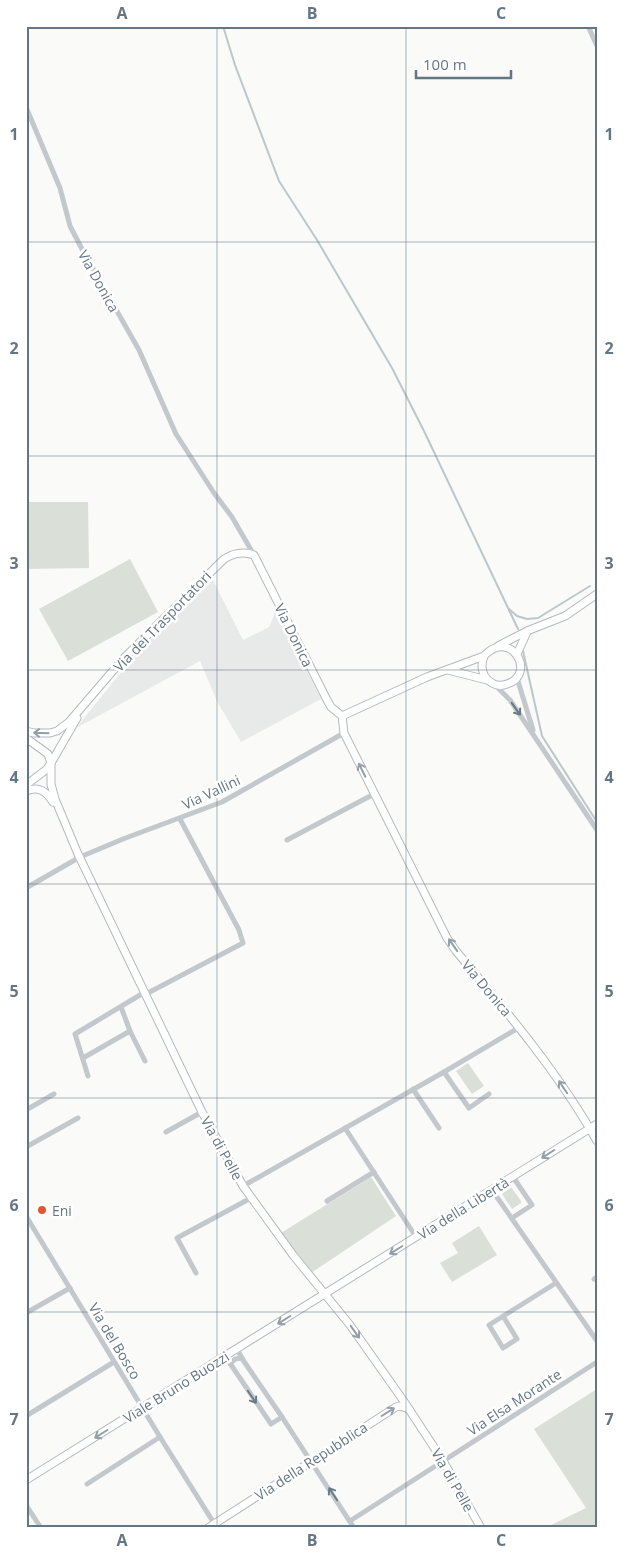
<svg xmlns="http://www.w3.org/2000/svg" width="623" height="1554" viewBox="0 0 623 1554" font-family="'Open Sans',sans-serif">
<style>
.built{fill:#e8e9e9}
.green{fill:#dadfd7}
.lines{fill:none;stroke-linecap:round;stroke-linejoin:round}
.stream{stroke:#bbc7cb;stroke-width:2}
.secondary-casing{stroke:#b3babf;stroke-width:9}
.street{stroke:#c3c8cc;stroke-width:5}
.secondary{stroke:#fff;stroke-width:7}
.oneway{stroke:#6a7a87}
.oneway2{stroke:#939fa8}
.grid{fill:none;stroke:#657683;stroke-width:1;stroke-opacity:0.55}
.poi-dot{fill:#e4572e;stroke:#fff;stroke-width:2}
.labels{text-anchor:middle;dominant-baseline:central;stroke-width:5;stroke-linejoin:round;paint-order:stroke}
.street-label{font-size:14px;fill:#657683;stroke:#fff}
.poi-label{font-size:14px;fill:#657683;stroke:#fff;text-anchor:start}
.neatline{fill:none;stroke:#657683;stroke-width:2}
.grid-label{font-size:16px;text-anchor:middle;font-weight:bold;fill:#657683}
</style>
<rect width="100%" height="100%" fill="#fafaf8"/>
<path class="built" d="M213 580 243 640 269 627 276 611 321 699 241 742 217 701 200 661 76 728 135 655Z"/>
<g class="green">
<path d="M26 502H88L89 568 26 569Z"/>
<path d="M130 559 158 612 68 661 39 609Z"/>
<path d="M468 1063 484 1086 472 1094 456 1071Z"/>
<path d="M371 1177 396 1216 311 1273 281 1233Z"/>
<path d="M511 1187 521 1201V1203L512 1209 502 1194Z"/>
<path d="M479 1226 497 1255 452 1282 440 1263 458 1253 452 1243Z"/>
<path d="M597 1389V1528H545L586 1508 534 1429Z"/>
</g>
<g class="lines">
<g class="stream">
<path d="M223 26 235 65 279 181 317 240 392 368 424 431 518 629"/>
<path d="M509 609 517 616 527 619 538 618 590 586"/>
<path d="M523 651 542 736 597 822"/>
</g>
<g class="secondary-casing">
<g id="secondary">
<path d="M498 646 527 631 565 616 597 594"/>
<path d="M517 654 527 632"/>
<path d="M448 670 487 680"/>
<path d="M342 716 427 677 484 656C510 627 538 674 507 684 502 686 497 686 492 683 482 677 480 667 484 656"/>
<path d="M26 731 34 733H50L57 731 69 722 123 659 224 559C234 553 243 551 254 555L327 700 331 707 342 716 344 733 447 938 456 951C507 1012 558 1072 597 1141"/>
<path d="M26 738 48 754 51 763V784L55 799 78 854 202 1112 243 1186 293 1255 350 1325 403 1400 443 1461 481 1528"/>
<path d="M26 785 47 769 51 763 77 718"/>
<path d="M26 791C39 786 46 791 53 802"/>
<path d="M26 1480 597 1124"/>
<path d="M208 1528 396 1407 400 1406 409 1409"/>
</g>
</g>
<g class="street">
<path d="M588 26 597 46"/>
<path d="M26 107 60 188 70 226 83 251 139 350 176 434 214 493 232 517 254 555"/>
<path d="M517 678 533 730"/>
<path d="M495 685 510 700 597 830"/>
<path d="M287 840 374 794"/>
<path d="M26 888 80 857 123 839 222 802 344 733"/>
<path d="M146 994 243 943 239 930 180 819"/>
<path d="M130 1031 145 1061"/>
<path d="M83 1058 130 1031 121 1007"/>
<path d="M444 1072 469 1108 489 1094"/>
<path d="M88 1076 75 1034 145 992"/>
<path d="M413 1089 439 1128"/>
<path d="M26 1110 54 1094"/>
<path d="M345 1128 416 1237"/>
<path d="M166 1132 202 1112"/>
<path d="M26 1147 78 1118"/>
<path d="M243 1186 444 1072 520 1027"/>
<path d="M492 1190 597 1341"/>
<path d="M327 1201 374 1172"/>
<path d="M26 1216 160 1437 217 1528"/>
<path d="M512 1218 532 1205 513 1177"/>
<path d="M196 1273 177 1238 251 1198"/>
<path d="M594 1279 597 1277"/>
<path d="M26 1313 70 1288"/>
<path d="M503 1316 517 1339 503 1348 489 1325 556 1283"/>
<path d="M225 1356 271 1424 282 1417 243 1360 237 1349"/>
<path d="M230 1364 235 1359 242 1358"/>
<path d="M26 1416 114 1362"/>
<path d="M282 1417 354 1528"/>
<path d="M87 1484 160 1437"/>
<path d="M26 1505 41 1528"/>
<path d="M350 1521 597 1362"/>
</g>
<use href="#secondary" class="secondary"/>
</g>
<defs><path id="oneway-shaft" d="M-6 0H5M1.5-3L5.5 0L1.5 3" fill="none" stroke-width="1.6" stroke-linecap="round" stroke-linejoin="round" transform="scale(1.25)"/></defs>
<g class="oneway">
<use href="#oneway-shaft" transform="translate(516 709) rotate(55)"/>
<use href="#oneway-shaft" transform="translate(252 1397) rotate(56)"/>
<use href="#oneway-shaft" transform="translate(333 1494) rotate(-123)"/>
</g>
<g class="oneway2">
<use href="#oneway-shaft" transform="translate(41 733) rotate(-178)"/>
<use href="#oneway-shaft" transform="translate(362 770) rotate(-116)"/>
<use href="#oneway-shaft" transform="translate(453 945) rotate(-125)"/>
<use href="#oneway-shaft" transform="translate(563 1087) rotate(-124)"/>
<use href="#oneway-shaft" transform="translate(548 1154) rotate(148)"/>
<use href="#oneway-shaft" transform="translate(396 1250) rotate(148)"/>
<use href="#oneway-shaft" transform="translate(284 1320) rotate(148)"/>
<use href="#oneway-shaft" transform="translate(355 1332) rotate(55)"/>
<use href="#oneway-shaft" transform="translate(388 1412) rotate(-32)"/>
<use href="#oneway-shaft" transform="translate(101 1434) rotate(148)"/>
</g>
<path class="grid" d="M217 26V1528M406 26V1528M26 242H597M26 456H597M26 670H597M26 884H597M26 1098H597M26 1312H597"/>
<circle class="poi-dot" cx="42" cy="1210" r="5"/>
<g class="labels">
<g class="street-label">
<text transform="translate(99 281) rotate(61)">Via Donica</text>
<text transform="translate(162 621) rotate(-46)">Via dei Trasportatori</text>
<text transform="translate(294 635) rotate(64)">Via Donica</text>
<text transform="translate(211 792) rotate(-25)">Via Vallini</text>
<text transform="translate(487 988) rotate(50)">Via Donica</text>
<text transform="translate(222 1148) rotate(61)">Via di Pelle</text>
<text transform="translate(463 1208) rotate(-32)">Via della Libertà</text>
<text transform="translate(115 1341) rotate(59)">Via del Bosco</text>
<text transform="translate(176 1387) rotate(-32)">Viale Bruno Buozzi</text>
<text transform="translate(514 1402) rotate(-33)">Via Elsa Morante</text>
<text transform="translate(311 1461) rotate(-33)">Via della Repubblica</text>
<text transform="translate(453 1480) rotate(60)">Via di Pelle</text>
</g>
<g class="poi-label">
<text x="52" y="1210">Eni</text>
</g>
</g>
<rect width="623" height="1554" fill="none" stroke="#ffffff" stroke-width="55"/>
<path d="M416 70v8h95v-8" fill="none" stroke="#657683" stroke-width="2.5"/>
<text x="423" y="70" font-size="15" fill="#657683" stroke="#ffffff" stroke-width="4" paint-order="stroke">100 m</text>
<rect x="28" y="28" width="568" height="1498" class="neatline"/>
<g class="grid-label">
<text x="122" y="19">A</text>
<text x="312" y="19">B</text>
<text x="501" y="19">C</text>
<text x="14" y="140">1</text>
<text x="609" y="140">1</text>
<text x="14" y="354">2</text>
<text x="609" y="354">2</text>
<text x="14" y="569">3</text>
<text x="609" y="569">3</text>
<text x="14" y="783">4</text>
<text x="609" y="783">4</text>
<text x="14" y="997">5</text>
<text x="609" y="997">5</text>
<text x="14" y="1211">6</text>
<text x="609" y="1211">6</text>
<text x="14" y="1425">7</text>
<text x="609" y="1425">7</text>
<text x="122" y="1546">A</text>
<text x="312" y="1546">B</text>
<text x="501" y="1546">C</text>
</g>
</svg>
